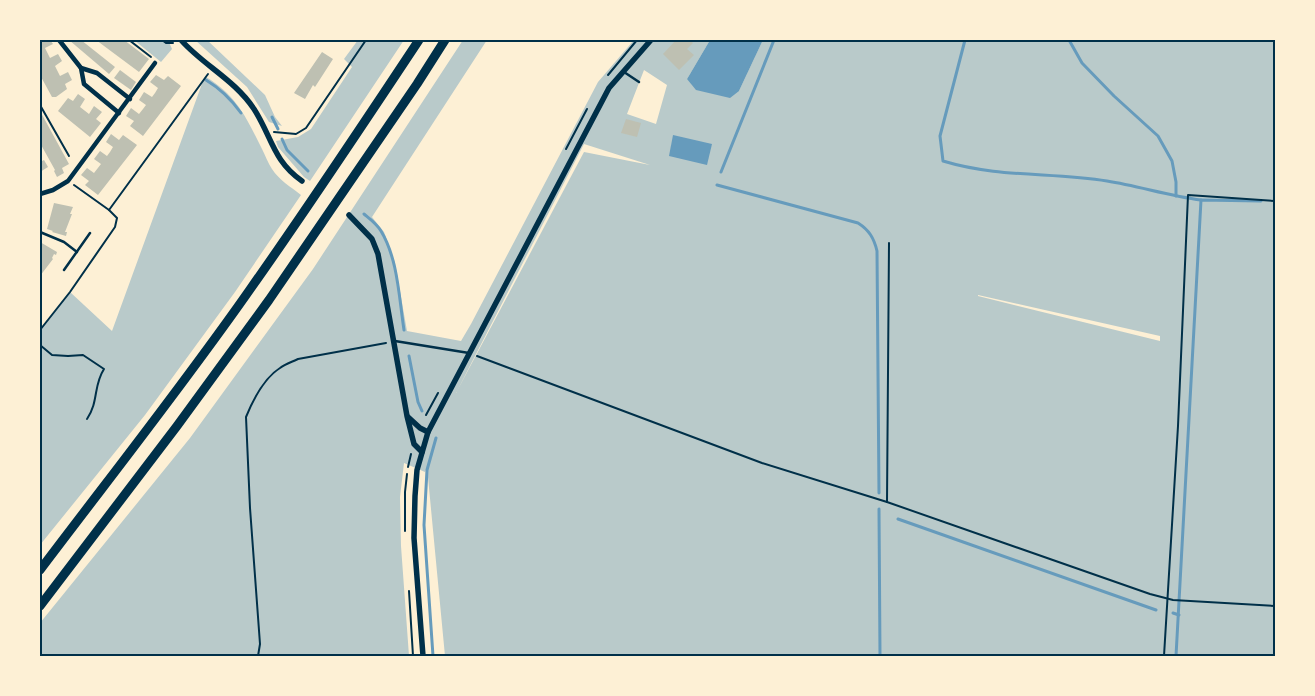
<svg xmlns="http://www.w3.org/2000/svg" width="1315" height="696" viewBox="0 0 1315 696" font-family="'Work Sans',sans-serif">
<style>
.green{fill:#b9caca;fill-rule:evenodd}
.water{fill:#669bbc}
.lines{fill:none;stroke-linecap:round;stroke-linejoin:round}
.stream{stroke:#669bbc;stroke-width:3}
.building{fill:#bec0b2}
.path{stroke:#003049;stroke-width:2}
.service{stroke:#003049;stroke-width:2.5}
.minor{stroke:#003049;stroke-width:4.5}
.tertiary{stroke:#003049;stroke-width:5.5}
.motorway{stroke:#003049;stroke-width:9}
.neatline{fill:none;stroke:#003049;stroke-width:2}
</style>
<rect width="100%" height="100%" fill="#fdf0d5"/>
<g class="green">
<path d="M134 40H168L172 49 161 62Z"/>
<path d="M195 40H207L265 95 275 117 282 126 269 122 247 87Z"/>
<path d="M358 40H404L310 181 304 177 278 147 276 141 298 137 311 129 352 67 344 59Z"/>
<path d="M463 40H487L372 217 384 232 395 263 407 331 461 341 471 324 598 82 634 40H710L687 79 739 91 763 40H1275V656H445L427 467 425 472 404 463 400 497 401 546 409 656H40V623L190 438 313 269ZM644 70 667 85 656 124 627 114ZM584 144 650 165 584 152 456 393ZM978 295 1160 336V341L978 296Z"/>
<path d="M206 77C237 96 246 117 262 149 265 155 268 163 272 169 279 180 291 187 301 195L235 292 145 415 40 545V330L70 292 112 331 203 81Z"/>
</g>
<g class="water">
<path d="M710 40H763L739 91 730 98 696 90 687 79Z"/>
<path d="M673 135 712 144 707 165 669 156Z"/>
</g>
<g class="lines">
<g class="stream">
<path d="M965 40 940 136 943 161C999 178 1052 172 1107 181 1139 186 1169 196 1201 200"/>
<path d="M1069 40 1082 63 1114 96 1158 136 1172 161 1176 182V196"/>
<path d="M206 80C221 89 231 99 241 113"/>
<path d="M272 117 278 129"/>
<path d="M282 139 287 150 308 171"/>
<path d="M721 172 774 40"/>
<path d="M717 185 858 223C869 230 874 238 877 251L879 493"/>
<path d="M364 214C370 219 377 224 381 231 398 259 399 298 404 330"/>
<path d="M409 356 418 402 422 411"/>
<path d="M879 509 880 656"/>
<path d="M898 519 1156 610"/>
<path d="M1173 613 1179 615"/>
<path d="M433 656 424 525 427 470 436 438"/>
<path d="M1176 656 1201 200 1261 201"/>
</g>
</g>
<g class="building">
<path d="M40 40H50L53 44 45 48 50 58 58 54 62 61 55 66 60 76 68 72 72 80 65 84 67 89 56 97H52L40 75Z"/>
<path d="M69 40H81L115 67 109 74Z"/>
<path d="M96 40H124L149 59 139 72Z"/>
<path d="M676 40H690L693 43 687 49 694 55 679 70 663 54Z"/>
<path d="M322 52 333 59 315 87 313 85 305 99 294 93Z"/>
<path d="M120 70 136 82 131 90 114 78Z"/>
<path d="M156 75 164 80 168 76 181 86 143 136 130 126 134 121 126 116 131 108 139 114 143 109 146 105 139 100 144 92 152 97 155 93 158 88 150 82Z"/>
<path d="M78 94 85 99 80 107 89 114 94 106 102 112 96 119 101 123 90 137 58 111 68 98 73 101Z"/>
<path d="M40 111 69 164 62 168 64 173 57 177 54 171 55 170 40 143Z"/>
<path d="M626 119 641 123 637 137 621 133Z"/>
<path d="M111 134 119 140 123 135 137 145 98 195 85 185 89 181 81 175 87 168 94 173 101 164 94 159 100 151 107 156 110 152 113 147 106 142Z"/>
<path d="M44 160 48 167 40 172V162Z"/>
<path d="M54 203 73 207 70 214H72L65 232H67L66 236 52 232 53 231 47 229Z"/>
<path d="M40 242 57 252 56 255 54 254 52 258 53 259 40 276Z"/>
</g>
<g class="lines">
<g class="path">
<path d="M129 40 151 57"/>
<path d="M162 40 166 43H173"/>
<path d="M608 75 637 40"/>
<path d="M40 105 69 156"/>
<path d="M274 132 296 134 306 128 366 40"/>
<path d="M566 149 587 109"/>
<path d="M109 210 208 74"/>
<path d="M40 330 70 292 115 227 117 218 109 210 74 185"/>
<path d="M40 345 52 355 68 356 83 355 104 369C93 386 99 401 87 419"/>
<path d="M477 356 762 463 887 502 1150 594 1173 600 1275 606"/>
<path d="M426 415 438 393"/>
<path d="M408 467 411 454"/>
<path d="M887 502 889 243"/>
<path d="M405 531V492L407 474"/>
<path d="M409 591 413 656"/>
<path d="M258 656 260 644 250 508 246 417C253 400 264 378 280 368 285 364 292 362 298 359L386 343"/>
<path d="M1164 656 1178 426 1188 195 1275 201"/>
</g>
<g class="service">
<path d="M624 72 639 82"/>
<path d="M40 232 64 242 77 252"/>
<path d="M64 270 90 233"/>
<path d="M395 341 469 353"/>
</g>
<g class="minor">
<path d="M59 40 81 68 97 73 130 99"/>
<path d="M81 68 84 84 119 113"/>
<path d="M40 194 53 190 68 181 155 63"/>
</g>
<g class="tertiary">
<path d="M181 40C203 65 235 80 254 109 272 137 273 161 302 181"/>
<path d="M349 215 372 239 378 254 407 416 414 444 422 452"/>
<path d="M408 417 420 428 428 432"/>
<path d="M423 656 414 538 415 496 417 470 428 432 609 88 651 40"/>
</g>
<g class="motorway">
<path d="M40 570C111 476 184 384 251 288 309 206 364 123 419 40"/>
<path d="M40 606 177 426 269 300 417 84 445 40"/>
</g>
</g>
<rect width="1315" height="696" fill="none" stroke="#fdf0d5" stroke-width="82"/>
<rect x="41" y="41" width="1233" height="614" class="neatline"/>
</svg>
